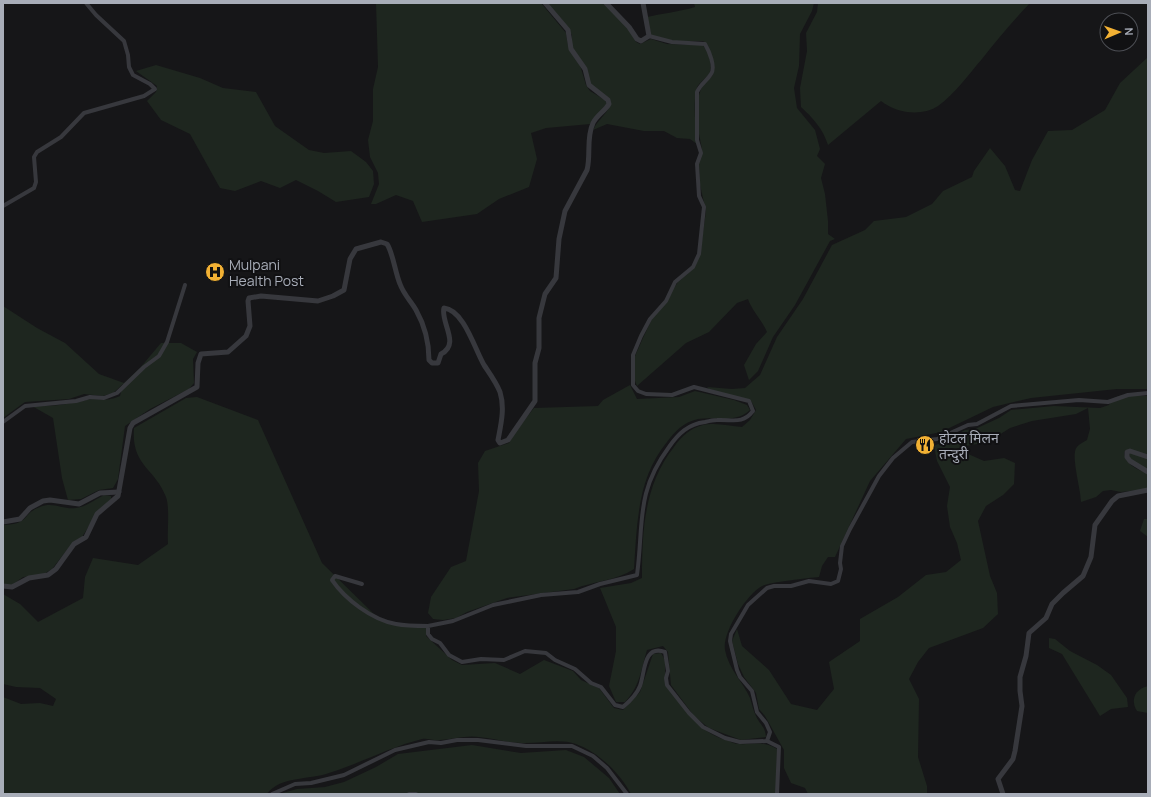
<svg xmlns="http://www.w3.org/2000/svg" width="1151" height="797" viewBox="0 0 1151 797" font-family="Manrope,'Noto Sans Devanagari',sans-serif">
<style>
.green{fill:#1e261f}
.lines{fill:none;stroke-linecap:round;stroke-linejoin:round}
.minor{stroke:#37383d;stroke-width:4}
.tertiary{stroke:#37383d;stroke-width:5}
.labels{text-anchor:middle;dominant-baseline:central;stroke-width:4;stroke-linejoin:round;paint-order:stroke}
.poi-label{font-size:14px;fill:#a8adb8;stroke:#111113;text-anchor:start}
</style>
<rect width="100%" height="100%" fill="#161618"/>
<g class="green">
<path d="M376 3H541L566 33 568 45 580 65 586 85 590 91 605 100 607 104 590 124 546 128 531 133 537 159 529 187 499 199 477 214 422 222 413 201 396 195 376 204H371L379 184 378 173 370 157 368 140 373 121V89L378 67Z"/>
<path d="M547 3H604L628 28 636 42 640 44 651 39 667 44 703 45C708 51 714 66 709 74 705 80 697 83 696 91 693 106 696 129 697 144L690 139 677 138 664 131H644L607 124 593 130C598 119 609 113 611 102L591 86 572 49V35L569 30Z"/>
<path d="M694 3H814L812 11 800 34 799 66 794 88 797 108 815 130 820 149 817 156 825 164 821 178 825 194 828 221V234L835 239 830 241 795 305 773 337 758 371 749 380 744 365 756 344 767 332C762 320 752 311 748 299L737 303 709 332 686 343 637 386 635 381V356L643 338 651 321 678 282 692 270 700 254 706 211 700 185 699 164 702 149 699 134V95L702 86 713 75 707 44 703 41H673L651 35 647 17C663 13 679 12 695 7Z"/>
<path d="M818 3H1030C1013 21 997 40 982 59 968 75 955 94 938 106 921 117 896 113 881 101L828 145C823 129 813 118 801 107L800 88 807 51 806 33 817 12Z"/>
<path d="M1148 57V389H1117L1031 398 993 407 941 432 906 439 870 481 835 557H828L822 566 819 577C809 578 770 582 762 586 747 594 722 632 725 650 728 668 743 682 750 698 752 704 753 710 756 716 760 725 765 726 766 737L741 740 709 728 694 716 671 685 668 652 663 646 647 650C641 670 640 686 625 702H616L609 686 616 651V627L600 588 631 583 642 578C642 531 644 485 674 447 681 437 690 428 703 425 715 422 730 426 742 427L750 420 756 410 751 401 709 389 707 387 732 389 745 388 760 375 777 337 803 299 832 245 865 230 874 221 906 217 932 204 943 191 972 177 974 171 990 148 1005 166 1015 190 1020 191 1032 160 1048 131 1072 130 1105 110 1120 83Z"/>
<path d="M156 65 200 78 223 88 256 92 275 126 309 150 324 153 351 151 366 162 373 171 374 184 369 197 336 202 318 191 296 180 280 188 261 181 235 191 220 188 190 134 161 120 147 101 156 92 157 86 136 71Z"/>
<path d="M3 306 37 328 65 343 99 374 124 383 140 368 161 343H181L197 352 193 359 194 383 189 389 150 409 125 426 118 479 113 488 99 490 81 499 68 500 62 478 53 418 32 406C51 407 68 404 86 400 100 397 104 403 120 396L123 384 113 393 103 396 84 394 69 399 25 402 3 418Z"/>
<path d="M630 385 637 399 679 397 695 391 734 400 747 405 750 410C735 424 717 416 698 419 684 422 675 431 667 442 637 478 637 525 634 569 616 581 594 581 574 589L507 598 467 612 456 618 443 620 433 619 428 613 431 597 451 567 466 561 479 491 478 463 485 451 509 443 515 432 534 408 598 406 603 400Z"/>
<path d="M1122 395 1148 396V455L1127 450 1124 452C1125 464 1137 470 1148 473V489L1121 492 1111 490 1103 491 1096 497 1081 502C1081 489 1070 454 1077 447 1079 444 1084 442 1087 440L1090 429 1088 408 1076 414 1032 421 1010 428 988 442 966 446V453L984 461 1004 458 1015 463 1014 484 1003 495 986 506 978 521 990 576 997 593 998 614 983 628 929 648 918 662 909 679 919 699 918 757 927 786V794H808L805 788 791 783 784 768V750L765 716 759 709 756 693 744 677 738 664 732 641 737 629 742 646 769 670 791 704 817 710 834 689 829 662 860 641V619L898 597 926 575 946 572 961 560 957 543 950 527 947 506 950 487 937 461 934 446 965 430 975 429 999 418 1011 410 1054 406 1100 408 1109 405 1113 398Z"/>
<path d="M197 397 258 420 322 563 380 620 426 628V636L452 660 462 665 495 663 520 674 544 660 573 671 581 680 599 688 614 708 623 710 640 692 653 654 661 653 665 660V685C687 707 693 730 726 740 730 741 734 744 738 744 753 745 763 740 777 749L776 793 631 794C620 773 598 752 576 744 559 738 539 744 521 743 507 743 493 738 479 737 467 735 453 739 440 740 434 741 428 738 422 739 390 747 361 763 329 773 309 780 280 776 267 794H3V697L21 704 40 703 53 706 56 699 40 688 16 687 3 684V594L20 604 38 622 83 598 85 577 93 558 138 565 168 544C167 532 170 508 166 497 155 468 131 466 134 428L186 398Z"/>
<path d="M1131 453 1148 458V470L1131 460 1129 455Z"/>
<path d="M104 495 111 496V499L99 510 82 537 73 542 52 569 42 575 23 577 12 585 3 584V525C31 524 21 514 40 507 53 501 63 510 76 508 86 507 94 500 104 495Z"/>
<path d="M1144 519H1148V537L1140 531Z"/>
<path d="M1049 638 1055 639 1070 651 1097 665 1111 675 1127 698 1128 707 1111 709 1100 716 1062 654 1049 648Z"/>
<path d="M1148 686V713L1137 711C1130 700 1135 689 1148 686Z"/>
<path d="M472 745 521 753 566 750 584 757 609 778 620 794H279L297 789 325 787 344 782 376 767 398 754Z"/>
</g>
<g class="lines">
<g class="minor">
<path d="M649 36 672 42 705 44C709 51 716 67 711 74 707 81 701 83 697 92V140L701 153 697 164 699 196 704 207 699 254 693 267 675 282 666 301 650 319 641 336 633 355V385L638 391 646 394 672 395 694 387 749 401 753 411C742 425 732 419 717 420 713 420 709 421 705 422 688 424 678 434 669 447 635 493 644 524 637 575L600 584 578 592 541 595 493 605 453 621 428 626V634L432 639 440 643 449 655 462 662 481 659 504 660 525 651 546 653 555 660 575 669 591 683 601 687 615 705 623 707C630 701 637 694 640 686 645 673 643 644 665 652L668 671 666 678 667 685 689 713 703 727 725 738 740 742 767 741 770 732 766 723 757 712 752 691 740 677 737 670 730 641 731 634 748 605 767 588 774 586H791L809 581 831 584 838 581 841 569 840 563 842 546 850 529 879 476 893 458 912 442 937 439 968 425 977 424 1011 406 1079 400 1108 402 1128 395 1148 393"/>
<path d="M3 206 34 188 36 182 34 157 37 152 61 137 84 113 144 96 155 89 150 84 133 75 129 67 128 55 124 41 96 15 86 3"/>
<path d="M3 422 25 406 76 401 90 397 104 398 117 393 144 367 159 356 167 342 185 285"/>
<path d="M362 584 335 576 332 580C345 599 372 620 396 624 406 626 417 626 428 626"/>
<path d="M767 741 779 747 777 794"/>
<path d="M272 794 295 784 311 783 344 775 395 750 429 742 441 743 457 740H478L526 746H572L593 756 607 768 627 794"/>
<path d="M409 794H416"/>
</g>
<g class="tertiary">
<path d="M606 3 629 27 637 39 641 41 649 36 643 3"/>
<path d="M1148 457 1130 451 1127 452V457L1130 461 1148 472"/>
<path d="M3 522 20 519 30 508 43 501 50 500 79 504 100 493 119 492"/>
<path d="M3 586 12 587 29 578 48 575 56 569 74 544 86 537 97 514 118 496 130 428 133 423 197 387 198 363 201 354 228 352 246 336 250 326 248 301 249 298 261 296 318 301 333 296 344 290 350 259 356 249 381 242 387 244C393 253 395 272 400 284 404 295 411 301 416 310 425 326 429 342 429 360L432 363H438L441 354C461 344 440 322 444 308 464 310 475 350 484 365 490 374 496 382 500 392 505 408 501 424 498 440L500 443 508 440 535 401V363L539 348V318L545 294 556 278 559 239 565 211 587 170C591 155 586 138 593 123 597 115 605 111 609 104L608 100 589 85 585 69 571 49 568 30 545 3"/>
<path d="M1003 794 998 779 1013 759 1015 751 1022 706 1020 691V677L1026 656 1029 633 1046 618 1052 604 1063 593 1083 576 1091 557 1095 525 1112 501 1118 496 1148 490"/>
</g>
</g>
<defs>
<g id="hospital-disc" transform="scale(1)"><circle r="9.5" fill="#f2b134" stroke="#111113"/><path d="M-5-5h3v3.5h4V-5h3V5h-3V1.5h-4V5h-3Z" fill="#111"/></g>
<g id="restaurant-disc" transform="scale(1)"><circle r="9.5" fill="#f2b134" stroke="#111113"/><path d="M-5-6h1v4h1v-4h1v4h1v-4h1v5L-1.5 .5V6h-2V.5L-5-1ZM5-6V6H3V1.5H1.5Q1.5-4 5-6Z" fill="#111"/></g>
</defs>
<g fill-rule="evenodd">
<use href="#hospital-disc" x="215" y="272"/>
<use href="#restaurant-disc" x="925" y="445"/>
</g>
<g class="labels">
<g class="poi-label">
<text x="229" y="264">Mulpani<tspan x="229" dy="16">Health Post</tspan></text>
<text x="939" y="437">होटल मिलन<tspan x="939" dy="16">तन्दुरी</tspan></text>
</g>
</g>
<rect width="1151" height="797" fill="none" stroke="#a8adb8" stroke-width="8"/>
<g transform="translate(1119 32) rotate(88)"><circle r="19" fill="#111113" stroke="#4d4f55"/>
<path d="M0-3L7 15L0 10L-7 15Z" fill="#f2b134"/>
<text y="-6" font-size="11" font-weight="bold" text-anchor="middle" fill="#a8adb8">N</text>
</g>
</svg>
